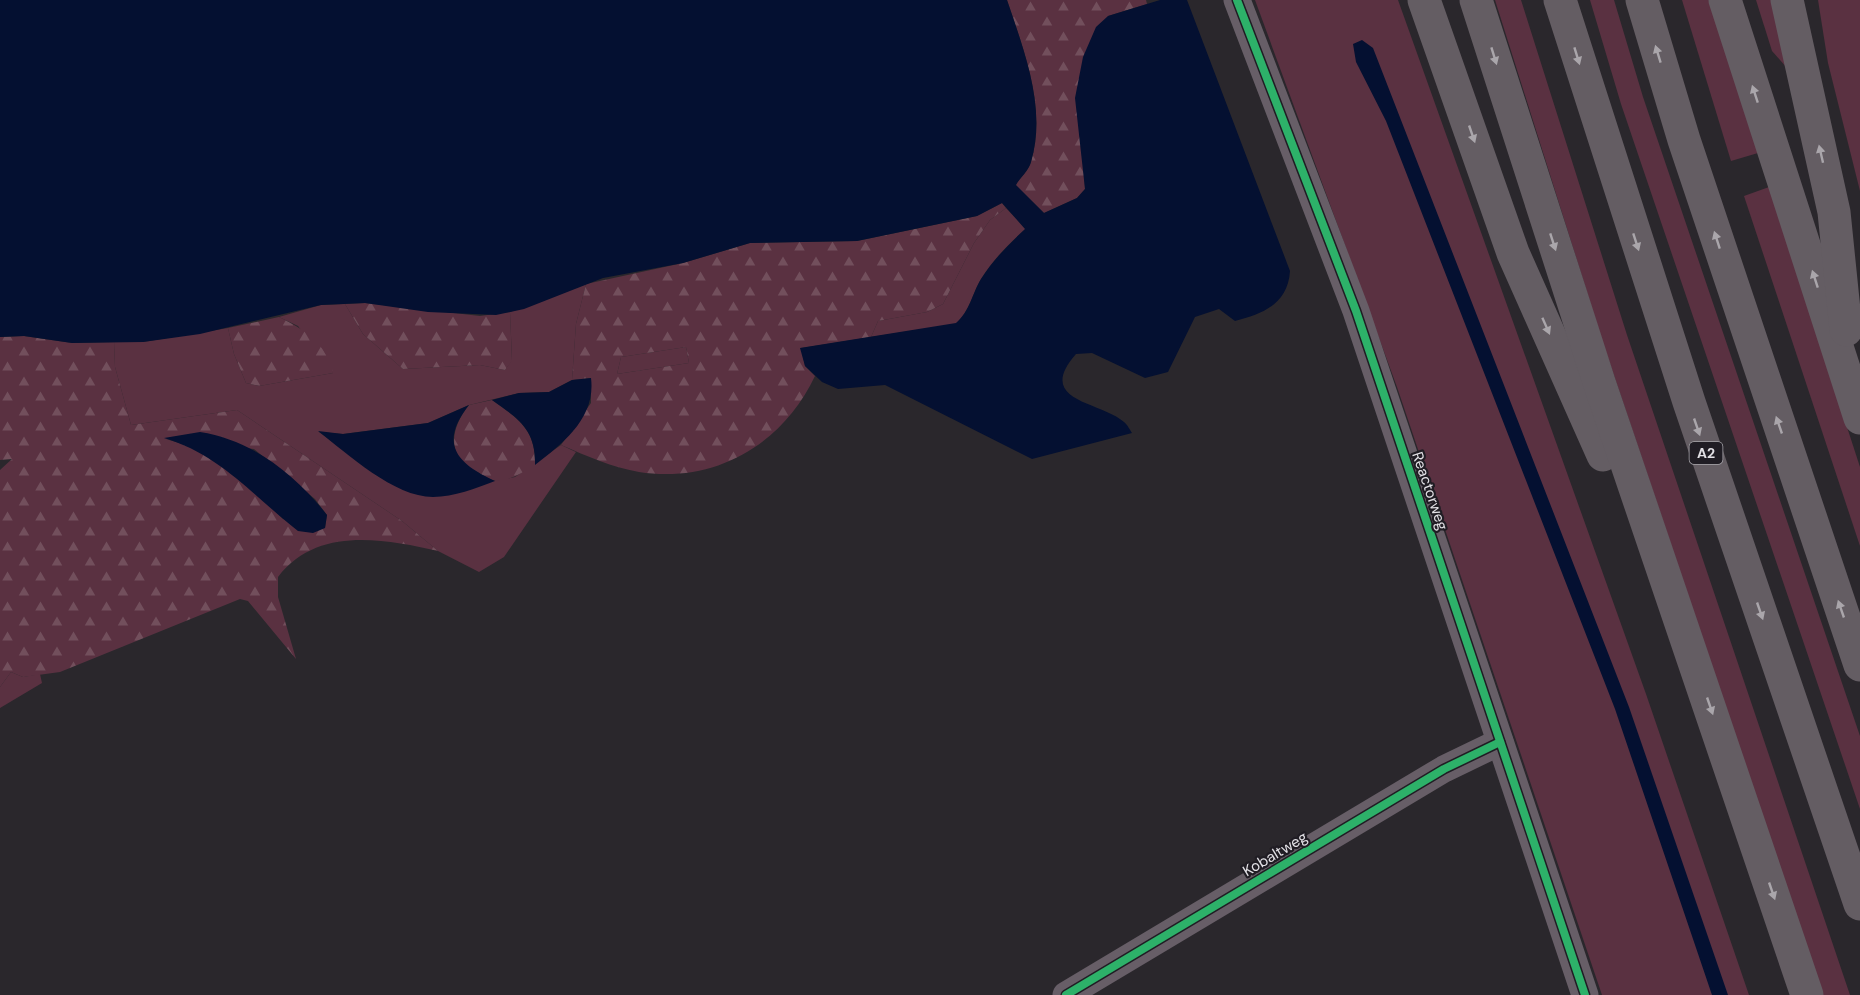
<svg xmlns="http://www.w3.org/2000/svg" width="1860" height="995" viewBox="0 0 1860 995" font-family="'DM Sans',sans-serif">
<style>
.grass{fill:#5a3141}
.forest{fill:url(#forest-firs);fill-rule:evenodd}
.water{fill:#041031}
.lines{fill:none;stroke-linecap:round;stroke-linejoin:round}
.minor{stroke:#675e67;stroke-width:27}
.motorway{stroke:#645d63;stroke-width:33}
.cycleway-casing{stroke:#201d24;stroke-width:11}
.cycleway{stroke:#2db169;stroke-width:8}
.oneway{fill:#aaa6ab}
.labels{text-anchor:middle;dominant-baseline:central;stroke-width:4.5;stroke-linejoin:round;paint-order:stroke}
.shield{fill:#201d24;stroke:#a8a6ac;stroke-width:1.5}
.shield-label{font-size:14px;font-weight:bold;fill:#e3e1e6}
.street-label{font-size:15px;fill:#e3e1e6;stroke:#201d24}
</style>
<defs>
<pattern id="forest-firs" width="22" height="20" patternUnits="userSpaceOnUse" patternTransform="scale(1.5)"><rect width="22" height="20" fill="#5a3141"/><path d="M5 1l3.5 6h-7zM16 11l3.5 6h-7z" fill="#724f5c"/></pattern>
</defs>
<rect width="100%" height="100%" fill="#2a272c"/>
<g class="grass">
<path d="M1255 0H1398L1646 694 1749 995H1602L1397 387Z"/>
<path d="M1495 0H1521L1627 335 1850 995H1823L1603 343Z"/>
<path d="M1590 0H1614L1643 97 1860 736V809L1621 104Z"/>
<path d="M1682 0H1709L1758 153 1731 161Z"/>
<path d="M1756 0H1771L1787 68 1772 51Z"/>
<path d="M1818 0H1860V191L1828 63Z"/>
<path d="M1769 187 1860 467V546L1744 196Z"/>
<path d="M1006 208 1026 229C1009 243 993 260 981 279 972 294 970 311 956 324L871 337 878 321 927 312 943 304 974 243 990 220Z"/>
<path d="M586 284 576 324 572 380 549 392 519 393 469 405 428 423 343 434 319 432 381 478 495 481 515 477 561 445 576 452 504 557 479 572 438 551 402 521 237 410 131 425 115 367 114 342H143L228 328 234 354 246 383 259 386 333 373 298 326 279 317 321 305 345 304 363 334 403 369 480 365 505 370 512 360 510 312Z"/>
<path d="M686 347 689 363 617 374 621 357Z"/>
<path d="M11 672 23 677 40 674 42 683 0 708V687Z"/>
</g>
<g class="forest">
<path d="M1007 0H1146L1147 4 1108 16 1083 153 1085 189 1077 198 1044 213 1015 185C1020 178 1029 170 1031 162 1047 108 1024 51 1007 0Z"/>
<path d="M1002 203 1006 208 990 220 974 243 943 304 927 312 878 321 871 337 801 348 805 366 815 376C783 444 715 484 639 472 611 467 587 456 561 445L591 403V378L572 380 576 324 586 284 683 263 750 243 857 241 977 216ZM686 347 689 363 617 374 621 357Z"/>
<path d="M365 303 480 316 510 312 512 361 505 370 480 365 403 369 363 334 345 304Z"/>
<path d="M279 317C304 329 327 344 333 373L259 386 246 383 234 354 228 328Z"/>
<path d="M24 336 72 343 114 342 115 367 131 425 237 410 402 521 438 551C384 539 317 526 278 577V597L296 659 248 601 240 599 60 672 23 677 11 672 0 687V470L12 459 0 460V337ZM166 439 254 449 315 499 327 515 325 528 283 519 264 500 217 462 189 446Z"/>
<path d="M492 400C519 419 536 430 535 465 523 472 510 481 496 481 491 480 484 476 479 473 445 458 450 429 469 405Z"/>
</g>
<g class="water">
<path d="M0 0H1007C1024 51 1047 108 1031 162 1029 170 1020 178 1016 185L1044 213 1077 198 1085 189 1075 98 1083 57 1096 27 1108 16 1160 0H1187L1290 271C1288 303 1264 314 1235 321L1219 309 1195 317 1168 372 1145 378 1092 353 1076 354C1034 402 1101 401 1124 422 1127 424 1130 430 1132 433L1032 459 885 385 838 389 822 382 805 366 800 348 956 323C970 311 972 294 981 279 993 260 1009 244 1025 229L1002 203 977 216 857 241 750 243 683 263 603 278 524 309 496 315 428 312 365 303 321 305 200 334 143 342 72 343 24 336 0 337Z"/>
<path d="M1362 40 1373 48 1629 707 1728 995H1712L1615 709 1386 121 1356 62 1353 44Z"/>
<path d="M591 378C596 417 564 443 535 465 536 430 519 419 492 400L519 393 549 392 572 380Z"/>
<path d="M469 405C439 443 456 463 495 481 476 488 454 497 433 497 394 497 348 454 318 431L343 434 428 423Z"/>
<path d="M200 432C252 440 295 474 327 515L325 528 313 533 298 531C253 496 221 455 164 438Z"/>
</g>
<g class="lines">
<g class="minor">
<path d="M1237 0 1356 311 1585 995"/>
<path d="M1066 995 1444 769 1500 742"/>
</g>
<g class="motorway">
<path d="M1424 0 1513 253 1603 455"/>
<path d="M1476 0 1599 382 1807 995"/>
<path d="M1560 0 1689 402 1860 904"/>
<path d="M1642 0 1684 140 1860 665"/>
<path d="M1725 0 1860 418"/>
<path d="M1787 0 1834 212 1846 330"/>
</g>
<g class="cycleway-casing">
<g id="cycleway">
<path d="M1237 0 1356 311 1585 995"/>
<path d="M1066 995 1444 769 1500 742"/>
</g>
</g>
<use href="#cycleway" class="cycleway"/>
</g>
<defs><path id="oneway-solid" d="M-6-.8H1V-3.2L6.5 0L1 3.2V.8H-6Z" transform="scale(1.5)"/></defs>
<g class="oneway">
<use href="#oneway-solid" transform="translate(1658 54) rotate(-107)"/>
<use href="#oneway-solid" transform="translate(1494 56) rotate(73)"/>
<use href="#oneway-solid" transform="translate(1577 56) rotate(73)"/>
<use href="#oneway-solid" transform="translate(1755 94) rotate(-108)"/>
<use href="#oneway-solid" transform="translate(1472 134) rotate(71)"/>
<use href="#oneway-solid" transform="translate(1821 154) rotate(-103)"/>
<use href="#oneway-solid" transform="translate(1717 240) rotate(-108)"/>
<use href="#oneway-solid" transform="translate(1553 242) rotate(72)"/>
<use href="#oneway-solid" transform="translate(1636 242) rotate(72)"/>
<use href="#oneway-solid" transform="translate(1815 279) rotate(-108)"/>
<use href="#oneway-solid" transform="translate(1546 326) rotate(66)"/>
<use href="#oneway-solid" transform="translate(1779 425) rotate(-109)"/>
<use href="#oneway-solid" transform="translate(1697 427) rotate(71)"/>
<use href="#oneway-solid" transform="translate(1841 609) rotate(-109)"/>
<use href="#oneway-solid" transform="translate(1760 611) rotate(71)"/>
<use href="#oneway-solid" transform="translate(1710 706) rotate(71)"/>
<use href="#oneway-solid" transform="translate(1772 891) rotate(71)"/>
</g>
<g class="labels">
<rect class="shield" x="1689.5" y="442" width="33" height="22" rx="4.5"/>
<g class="shield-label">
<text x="1706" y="453">A2</text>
</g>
<g class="street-label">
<text transform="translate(1430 491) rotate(71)">Reactorweg</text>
<text transform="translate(1275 854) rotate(-31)">Kobaltweg</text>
</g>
</g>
</svg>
